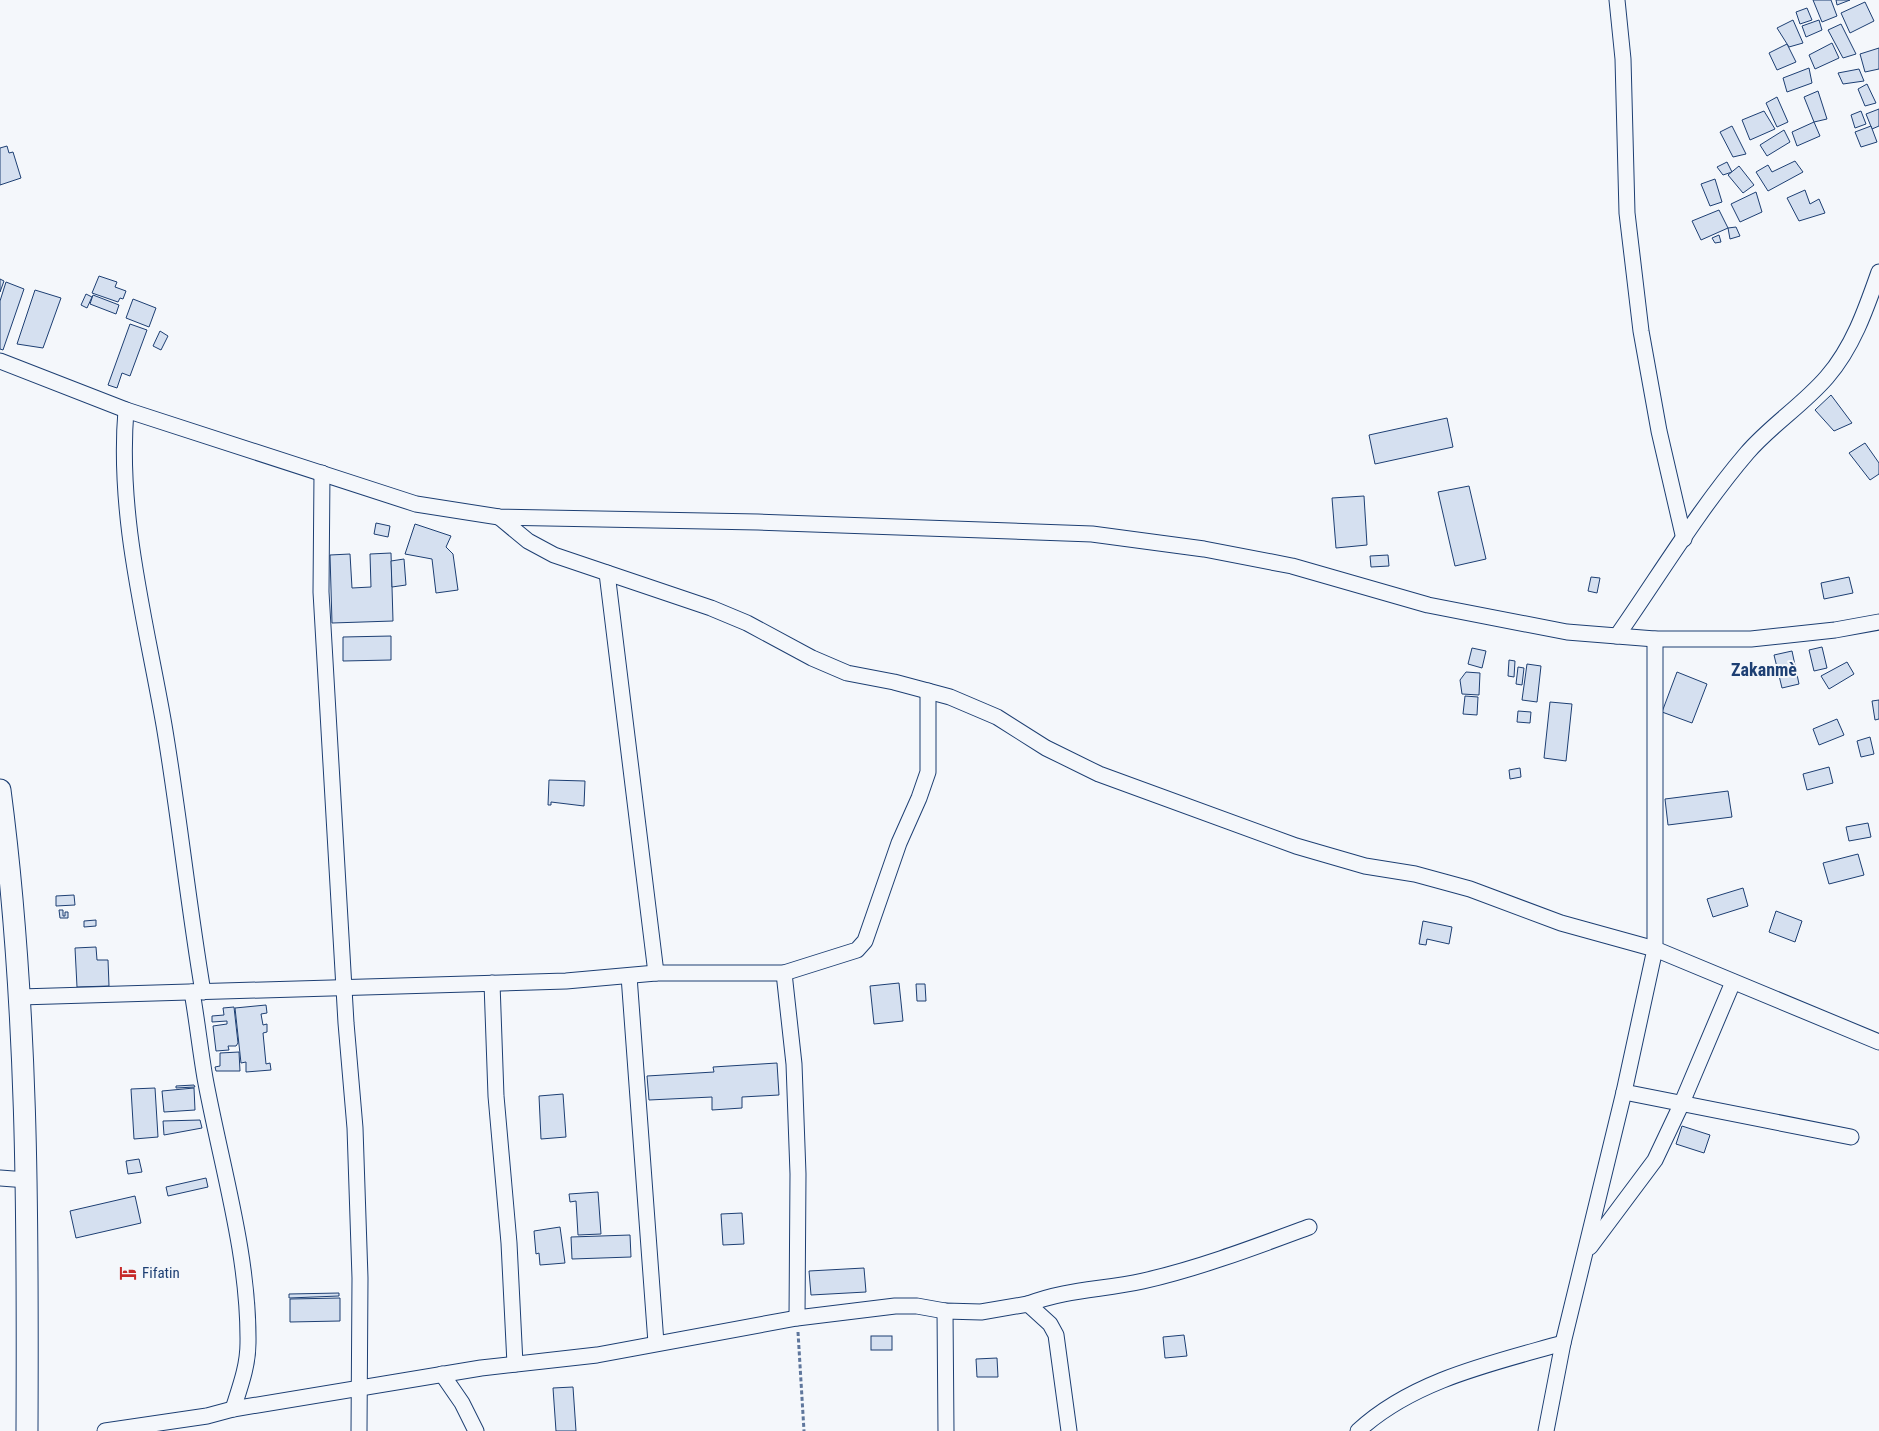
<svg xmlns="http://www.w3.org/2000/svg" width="1879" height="1431" viewBox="0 0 1879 1431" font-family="'Roboto Condensed',sans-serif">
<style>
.building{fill:#d5e0f0;stroke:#1d3f73}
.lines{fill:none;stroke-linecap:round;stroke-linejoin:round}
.minor-casing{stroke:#1d3f73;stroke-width:17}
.secondary-casing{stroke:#1d3f73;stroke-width:23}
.path{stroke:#5e769c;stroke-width:3;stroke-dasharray:4 2.5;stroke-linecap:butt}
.minor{stroke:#f4f7fb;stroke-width:15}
.secondary{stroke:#f4f7fb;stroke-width:21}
.labels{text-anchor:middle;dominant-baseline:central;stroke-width:4;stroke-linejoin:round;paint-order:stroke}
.poi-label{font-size:15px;fill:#1d3f73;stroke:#f4f7fb;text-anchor:start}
.quarter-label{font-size:18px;font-weight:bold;fill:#1d3f73;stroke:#f4f7fb}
</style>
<rect width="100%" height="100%" fill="#f4f7fb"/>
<g class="building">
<path d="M1813 0H1831L1837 16 1822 22Z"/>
<path d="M1836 0H1850L1837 5Z"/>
<path d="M1865 2 1874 21 1850 33 1841 13Z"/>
<path d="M1807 8 1812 20 1800 24 1796 12Z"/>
<path d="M1793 20 1803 43 1789 47 1777 28Z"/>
<path d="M1819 20 1822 30 1806 37 1802 26Z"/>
<path d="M1841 24 1856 54 1843 58 1828 30Z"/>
<path d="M1832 43 1839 58 1815 69 1809 55Z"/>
<path d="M1787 44 1796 62 1777 70 1769 53Z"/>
<path d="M1879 48V69L1865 72 1860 54Z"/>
<path d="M1809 68 1812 83 1787 92 1783 78Z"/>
<path d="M1859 69 1864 81 1843 84 1838 73Z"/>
<path d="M1867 84 1876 103 1865 106 1858 89Z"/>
<path d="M1818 91 1827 119 1814 122 1804 97Z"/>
<path d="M1777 97 1788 122 1777 127 1766 103Z"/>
<path d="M1879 109V126L1872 129 1866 114Z"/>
<path d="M1764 111 1775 129 1750 140 1742 120Z"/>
<path d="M1861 111 1866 124 1855 128 1851 115Z"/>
<path d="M1814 122 1820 136 1797 146 1792 132Z"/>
<path d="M1732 126 1746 154 1733 157 1720 132Z"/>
<path d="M1871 126 1877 142 1861 147 1855 132Z"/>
<path d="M1784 130 1790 142 1767 156 1760 145Z"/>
<path d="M7 146 9 153 13 152 21 178 0 185V148Z"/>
<path d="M1795 161 1803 172 1768 191 1756 172 1768 165 1772 172Z"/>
<path d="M1727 162 1732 172 1723 175 1717 167Z"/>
<path d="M1739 166 1754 185 1743 193 1728 175Z"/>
<path d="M1715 179 1722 202 1710 206 1701 184Z"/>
<path d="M1805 190 1810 204 1819 199 1825 213 1799 221 1787 198Z"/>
<path d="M1756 192 1762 212 1740 222 1731 204Z"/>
<path d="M1719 210 1728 228 1701 240 1692 221Z"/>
<path d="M1736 227 1740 236 1730 239 1728 228Z"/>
<path d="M1719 235 1721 242 1715 243 1712 238Z"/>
<path d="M99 276 117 282 115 287 126 291 123 299 120 298 118 302 92 293Z"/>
<path d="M0 279 4 281 0 292Z"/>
<path d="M6 282 24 289 3 350 0 349V301Z"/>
<path d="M35 290 61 298 43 348 17 344Z"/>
<path d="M86 294 92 297 87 308 81 305Z"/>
<path d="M93 295 119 305 116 314 90 304Z"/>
<path d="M133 299 156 308 149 327 126 318Z"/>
<path d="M130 324 147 330 130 376 122 373 117 388 108 385Z"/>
<path d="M160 331 168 336 161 350 153 346Z"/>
<path d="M1831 395 1852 423 1834 431 1815 410Z"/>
<path d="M1447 418 1453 447 1375 464 1369 435Z"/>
<path d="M1865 443 1879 463V474L1870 480 1849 453Z"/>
<path d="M1469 486 1486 559 1455 566 1438 492Z"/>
<path d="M1364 496 1367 545 1336 548 1332 498Z"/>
<path d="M376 523 390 526 388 537 374 534Z"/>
<path d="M415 524 451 536 446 547 453 554 458 590 436 593 432 559 405 554Z"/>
<path d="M391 553 393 621 332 623 330 555 350 554 352 588 371 587 370 554Z"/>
<path d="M1388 555 1389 566 1371 567 1370 556Z"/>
<path d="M404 559 406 585 392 587 391 561Z"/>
<path d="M1591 577 1600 578 1597 593 1588 591Z"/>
<path d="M1849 577 1853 593 1824 599 1821 583Z"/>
<path d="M391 636V660L343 661V637Z"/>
<path d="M1822 647 1827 668 1814 671 1809 650Z"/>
<path d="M1472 648 1486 651 1482 668 1468 664Z"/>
<path d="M1792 651 1799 684 1782 688 1774 655Z"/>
<path d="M1509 660 1515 661 1514 677 1508 676Z"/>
<path d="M1847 662 1854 674 1829 689 1821 676Z"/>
<path d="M1527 664 1541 666 1537 702 1522 700Z"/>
<path d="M1518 667 1524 668 1522 685 1516 684Z"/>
<path d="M1466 672 1480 673 1479 695 1462 694 1460 680Z"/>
<path d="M1677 672 1707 684 1692 723 1662 712Z"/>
<path d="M1465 696 1478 697 1477 715 1463 714Z"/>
<path d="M1879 700V719L1875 720 1872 701Z"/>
<path d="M1550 702 1572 704 1566 761 1544 758Z"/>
<path d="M1518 711 1531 712 1530 723 1517 722Z"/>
<path d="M1837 719 1844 735 1819 745 1813 729Z"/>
<path d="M1870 737 1874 754 1861 757 1857 741Z"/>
<path d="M1829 767 1833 783 1807 790 1803 774Z"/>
<path d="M1520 768 1521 777 1510 779 1509 770Z"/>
<path d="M549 780 585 781 584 806 551 802V805H548Z"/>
<path d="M1728 791 1732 817 1668 825 1665 799Z"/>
<path d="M1868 823 1871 837 1849 841 1846 827Z"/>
<path d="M1858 854 1864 875 1829 884 1823 863Z"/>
<path d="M1743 888 1748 906 1713 917 1707 899Z"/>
<path d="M74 895 75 905 56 906V896Z"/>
<path d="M59 910H63V916H65V912H68V918H60Z"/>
<path d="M1776 911 1802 921 1795 942 1769 932Z"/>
<path d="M96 920V926L84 927V921Z"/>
<path d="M1423 921 1452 927 1449 944 1427 939 1426 945 1419 944Z"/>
<path d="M96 947 97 960H108L109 986 77 987 75 948Z"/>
<path d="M899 983 903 1021 874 1024 870 986Z"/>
<path d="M916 984H925L926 1001H917Z"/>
<path d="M266 1005 267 1013 261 1014 263 1025 267 1024V1032L263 1033 266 1064 270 1063 271 1070 246 1072V1062L241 1063 235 1008Z"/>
<path d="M234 1007 238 1043 236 1046H228L229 1050 216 1051 213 1026 227 1024V1021L212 1022V1016L224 1015 223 1008Z"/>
<path d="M239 1052 240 1071H216L215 1067 220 1066V1053Z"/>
<path d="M777 1063 779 1095 742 1097V1108L712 1110V1097L649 1100 647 1076 714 1072 713 1067Z"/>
<path d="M194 1085 195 1087 176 1088V1086Z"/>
<path d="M155 1088 158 1137 134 1139 131 1089Z"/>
<path d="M194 1088 195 1110 164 1112 162 1091Z"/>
<path d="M563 1094 566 1137 541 1139 539 1096Z"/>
<path d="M200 1120 202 1128 164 1135 163 1121Z"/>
<path d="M1682 1126 1710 1135 1704 1153 1676 1144Z"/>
<path d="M139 1159 142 1172 128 1174 126 1161Z"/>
<path d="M206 1178 208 1187 168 1196 166 1187Z"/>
<path d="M598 1192 601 1234 578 1235 576 1201 570 1202 569 1194Z"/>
<path d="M135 1196 141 1223 76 1238 70 1211Z"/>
<path d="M742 1213 744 1244 723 1245 721 1214Z"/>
<path d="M560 1227 565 1263 540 1265 539 1253 536 1254 534 1231Z"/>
<path d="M630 1235 631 1257 572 1259 571 1237Z"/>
<path d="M864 1268 866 1292 811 1295 809 1271Z"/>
<path d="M339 1293V1296L289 1298V1294Z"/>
<path d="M340 1298V1321L290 1322V1299Z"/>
<path d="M1184 1335 1187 1356 1165 1358 1163 1337Z"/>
<rect x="871" y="1336" width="21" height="14"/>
<path d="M997 1358 998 1377H977L976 1359Z"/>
<path d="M573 1387 576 1431H556L553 1388Z"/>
</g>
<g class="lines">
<g class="minor-casing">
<g id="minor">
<path d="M1617 0 1623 59 1627 213 1641 331 1659 431 1684 539"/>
<path d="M0 361 126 410 416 504 499 517 758 522 1092 534 1204 549 1292 566 1428 605 1567 632 1617 636 1655 639H1751L1835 630 1879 622"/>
<path d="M126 410C117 517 146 621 164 725 179 814 188 903 203 992"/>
<path d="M322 473 321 592 346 1023 355 1128 360 1278 359 1431"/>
<path d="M499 517 528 541 554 555 711 608 747 623 812 658 847 673 894 682 950 697 997 717 1046 748 1099 774 1296 846 1365 866 1415 874 1470 889 1561 923 1655 949 1624 1092 1563 1343 1546 1431"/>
<path d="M607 573 656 973"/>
<path d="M1617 636C1659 576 1699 509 1747 453 1771 425 1803 405 1827 377 1853 347 1866 309 1879 272"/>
<path d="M1655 639V949L1879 1042"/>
<path d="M784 973 794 1064 798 1174 797 1318"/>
<path d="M629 976 656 1343"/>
<path d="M492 983 496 1096 509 1243 515 1364"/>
<path d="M192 992C197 1020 200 1049 205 1078 221 1165 249 1254 248 1343 248 1366 240 1387 233 1409"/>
<path d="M20 997 566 981 656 973H784L857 950 865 941 899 843 919 798 928 772V691"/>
<path d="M1624 1092 1851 1137"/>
<path d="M0 1178 27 1180"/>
<path d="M1590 1247 1655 1160 1681 1105 1733 982"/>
<path d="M1028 1304C1067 1289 1102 1290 1143 1281 1200 1268 1255 1247 1309 1227"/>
<path d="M945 1311 946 1431"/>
<path d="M442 1374 462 1403 476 1431"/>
<path d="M105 1431 207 1416 233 1409 481 1368 597 1355 797 1318 895 1306H917L945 1311 981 1312 1028 1304 1050 1324 1056 1335 1069 1431"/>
<path d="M1358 1431C1413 1380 1493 1363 1563 1343"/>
</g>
</g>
<g class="secondary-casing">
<path id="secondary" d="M0 790C28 1002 28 1217 27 1431"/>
</g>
<path class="path" d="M798 1332 804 1431"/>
<use href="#minor" class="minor"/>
<use href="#secondary" class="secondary"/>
</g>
<defs>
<g id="hotel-bare" transform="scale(1.35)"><path d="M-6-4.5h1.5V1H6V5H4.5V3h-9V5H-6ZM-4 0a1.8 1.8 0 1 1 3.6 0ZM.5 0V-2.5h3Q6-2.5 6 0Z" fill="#c62828" stroke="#f4f7fb" stroke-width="2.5" paint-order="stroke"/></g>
</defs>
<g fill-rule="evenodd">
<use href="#hotel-bare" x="128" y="1273"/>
</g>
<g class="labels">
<g class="poi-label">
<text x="142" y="1273">Fifatin</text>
</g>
<g class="quarter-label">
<text x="1764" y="669">Zakanmè</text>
</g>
</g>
</svg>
